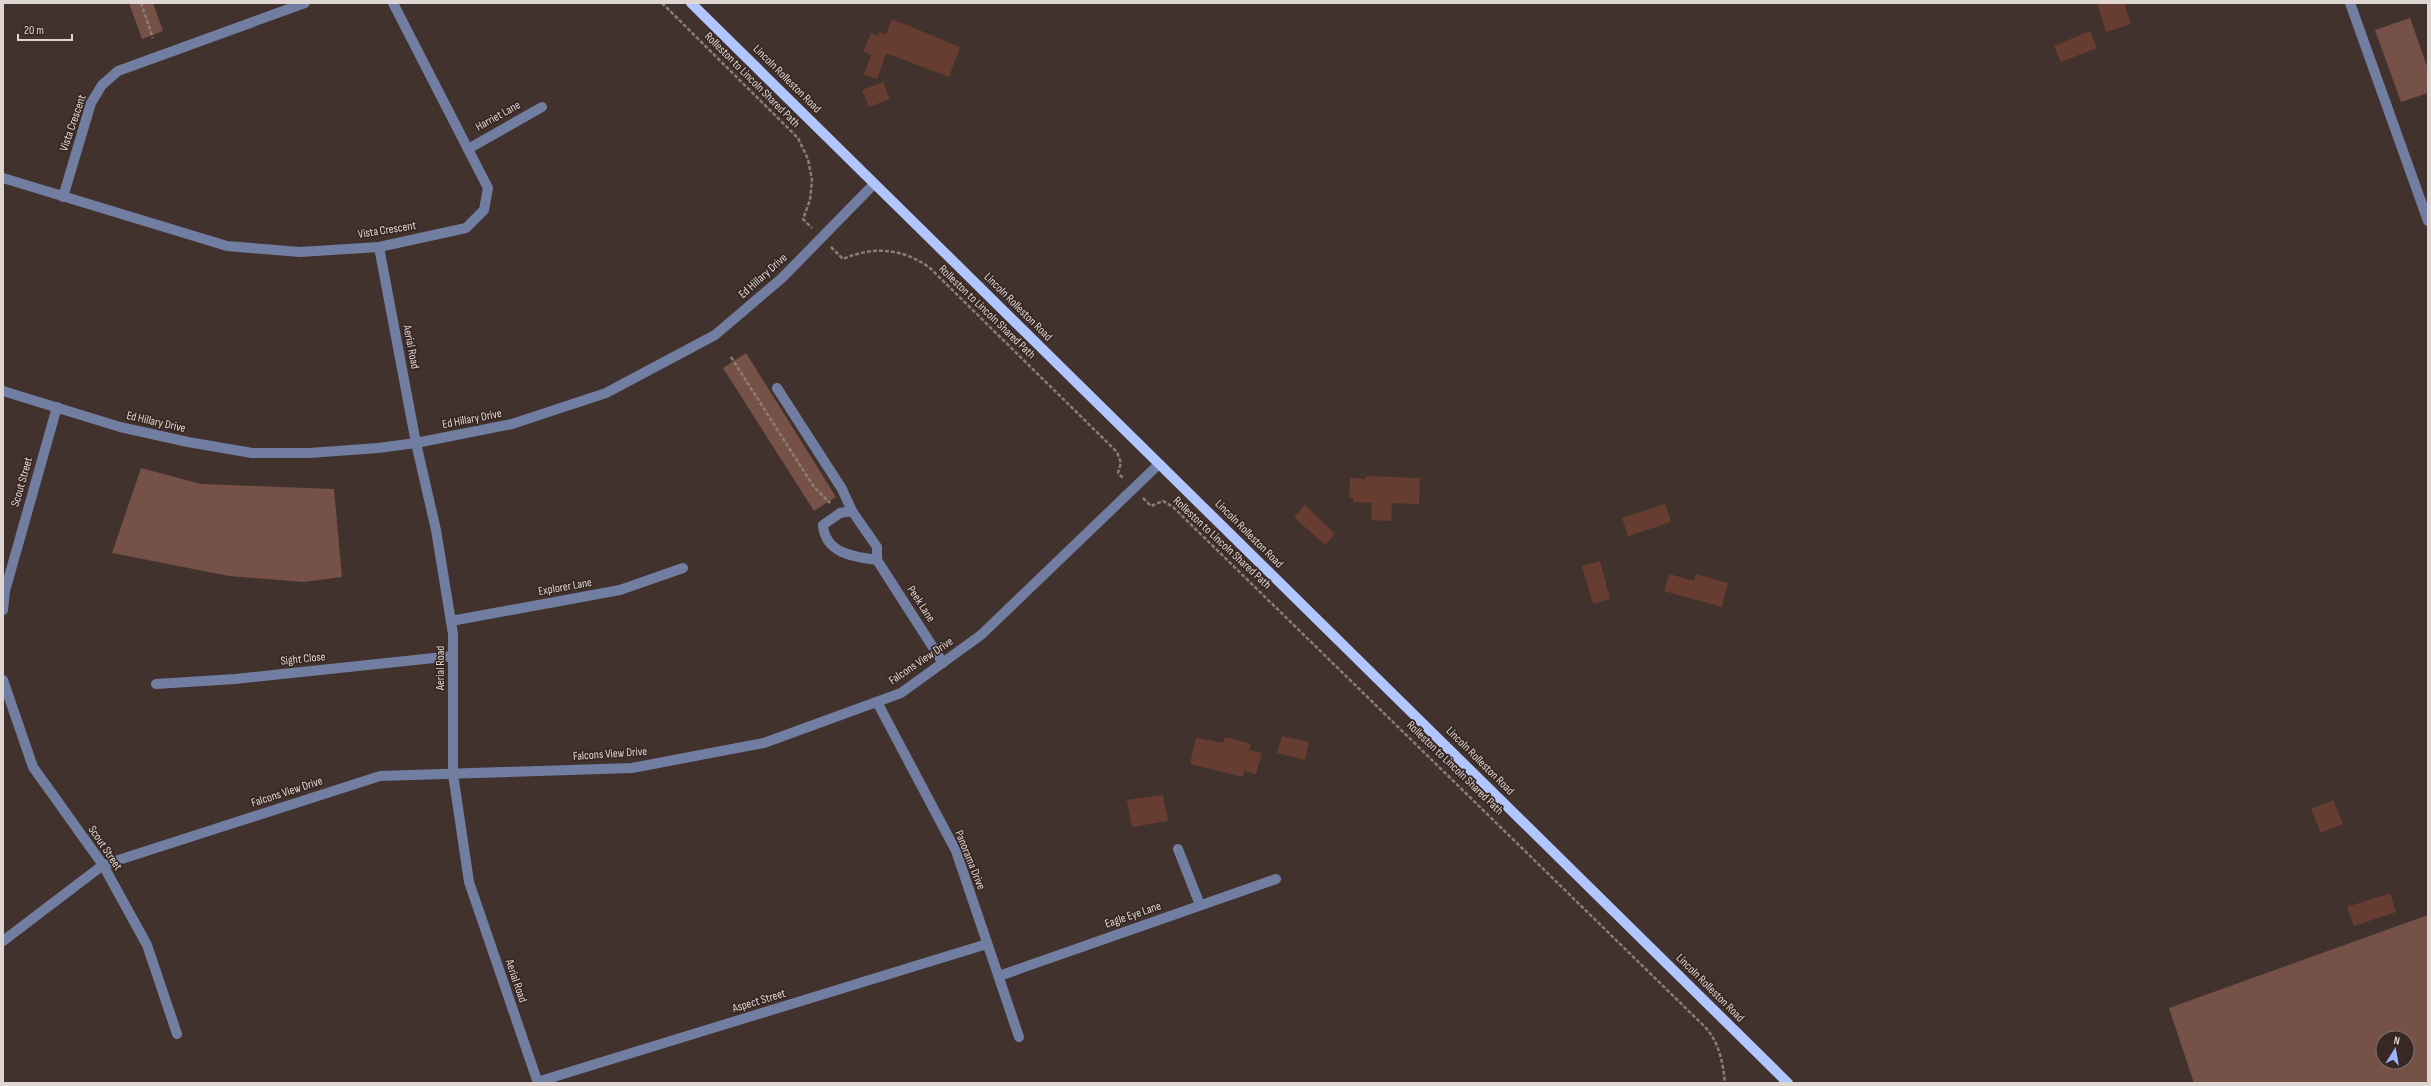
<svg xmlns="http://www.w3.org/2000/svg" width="2431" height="1086" viewBox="0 0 2431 1086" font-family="'Sofia Sans Condensed',sans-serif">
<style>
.green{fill:#755147;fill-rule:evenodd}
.building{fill:#683d31}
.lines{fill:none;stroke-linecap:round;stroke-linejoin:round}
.path{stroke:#8a7d79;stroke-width:2.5;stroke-dasharray:4 2;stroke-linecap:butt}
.minor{stroke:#717ea1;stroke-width:10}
.major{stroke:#b1c5fe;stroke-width:10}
.labels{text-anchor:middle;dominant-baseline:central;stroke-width:3.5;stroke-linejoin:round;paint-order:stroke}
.street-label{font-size:12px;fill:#dfd5d2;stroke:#372824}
</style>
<rect width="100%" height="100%" fill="#41322d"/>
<g class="green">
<path d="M129 3H153L163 31 142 39Z"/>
<path d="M2410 18 2428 69V93L2401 102 2375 30Z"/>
<path d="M746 353 836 497 814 511 723 368Z"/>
<path d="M141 468 201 484 334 489 342 577 304 582 229 576 112 553Z"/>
<path d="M2428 915V1083H2194L2169 1008ZM2383 1038H2407V1062H2383Z"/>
</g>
<g class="building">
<path d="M2097 3H2124L2131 24 2106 32Z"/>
<path d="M892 19 960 47 949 77 886 53 877 79 864 75 871 55 863 52 871 33 878 36 879 32 886 34Z"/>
<path d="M2090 31 2097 48 2061 62 2054 46Z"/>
<path d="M883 82 890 99 869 107 862 90Z"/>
<path d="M1366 476 1420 478 1419 504 1392 503 1391 521 1371 520 1372 503 1353 502V498H1349L1350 478 1366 479Z"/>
<path d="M1665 504 1671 522 1628 536 1622 518Z"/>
<path d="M1305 505 1335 534 1325 545 1294 517Z"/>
<path d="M1600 561 1610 599 1593 604 1582 566Z"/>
<path d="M1669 574 1694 581 1696 574 1728 583 1722 607 1664 591Z"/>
<path d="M1282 736 1309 742 1305 760 1277 753Z"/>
<path d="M1225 737 1251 744 1249 750 1262 753 1256 774 1244 771 1243 777 1190 764 1196 739 1198 738 1223 743Z"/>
<path d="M1163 795 1168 821 1132 827 1127 800Z"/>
<path d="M2333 800 2343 824 2321 833 2311 809Z"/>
<path d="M2390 893 2396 912 2354 926 2347 907Z"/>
</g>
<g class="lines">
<g class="path">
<path d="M141 3 153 38"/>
<path d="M662 3 798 138 808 159 812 180 810 200 803 219 812 228"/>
<path d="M831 247 843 259C873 246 903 248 930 268L1117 452 1121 463 1118 473 1124 479"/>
<path d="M731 357 814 487 830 503"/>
<path d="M1143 498 1151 506 1163 501 1173 507 1704 1026C1719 1041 1723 1063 1725 1083"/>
</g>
<g class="minor">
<path d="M2350 3 2428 221"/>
<path d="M468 149 542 107"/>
<path d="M3 178 227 246 300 252 379 247 466 228 484 210 488 188 393 3"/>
<path d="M63 197 91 103 102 85 118 71 305 3"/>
<path d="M379 247 416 443 436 530 453 634V774L469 882 538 1083"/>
<path d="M777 388 842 489 852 511"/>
<path d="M3 391 120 427 188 442 252 453H309L378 448 416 443 512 424 606 393 715 335 782 278 874 184"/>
<path d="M877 560C853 557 825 553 823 525L840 513 852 511 877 547V560L943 663"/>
<path d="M3 610 5 591 57 407"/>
<path d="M451 621 620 590 683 568"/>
<path d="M3 680 33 767 103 865 147 945 177 1034"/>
<path d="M156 684 235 679 453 656"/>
<path d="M877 702 956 851 1019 1037"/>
<path d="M1178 849 1200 905"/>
<path d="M3 941 103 865 380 776 632 768 764 743 901 693 981 635 1159 464"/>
<path d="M999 976 1276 879"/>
<path d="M537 1082 987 944"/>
</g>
<path class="major" d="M691 3 1788 1083"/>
</g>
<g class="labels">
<g class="street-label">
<text transform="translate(787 79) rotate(45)">Lincoln Rolleston Road</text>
<text transform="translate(752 80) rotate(45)">Rolleston to Lincoln Shared Path</text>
<text transform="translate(498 116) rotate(-29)">Harriet Lane</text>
<text transform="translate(73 123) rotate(-71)">Vista Crescent</text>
<text transform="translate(387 230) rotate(-9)">Vista Crescent</text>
<text transform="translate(763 276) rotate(-42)">Ed Hillary Drive</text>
<text transform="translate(1018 307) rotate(45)">Lincoln Rolleston Road</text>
<text transform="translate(987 312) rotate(44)">Rolleston to Lincoln Shared Path</text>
<text transform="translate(411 347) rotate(79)">Aerial Road</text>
<text transform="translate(472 419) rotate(-11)">Ed Hillary Drive</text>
<text transform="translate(156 422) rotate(13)">Ed Hillary Drive</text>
<text transform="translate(22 482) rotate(-74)">Scout Street</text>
<text transform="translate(1249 534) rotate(45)">Lincoln Rolleston Road</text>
<text transform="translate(1222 543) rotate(43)">Rolleston to Lincoln Shared Path</text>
<text transform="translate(565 587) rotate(-10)">Explorer Lane</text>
<text transform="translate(921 604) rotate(57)">Peek Lane</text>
<text transform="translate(303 659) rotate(-6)">Sight Close</text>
<text transform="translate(921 661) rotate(-34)">Falcons View Drive</text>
<text transform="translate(440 668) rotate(-90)">Aerial Road</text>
<text transform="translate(610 754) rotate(-4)">Falcons View Drive</text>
<text transform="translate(1480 761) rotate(45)">Lincoln Rolleston Road</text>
<text transform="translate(1455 768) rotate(44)">Rolleston to Lincoln Shared Path</text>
<text transform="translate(287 792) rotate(-18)">Falcons View Drive</text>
<text transform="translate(105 848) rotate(56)">Scout Street</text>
<text transform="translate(970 860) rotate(68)">Panorama Drive</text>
<text transform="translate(1133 915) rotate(-19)">Eagle Eye Lane</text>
<text transform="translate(516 981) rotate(71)">Aerial Road</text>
<text transform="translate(1710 988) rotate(45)">Lincoln Rolleston Road</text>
<text transform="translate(759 1001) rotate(-17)">Aspect Street</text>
</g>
</g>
<rect width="2431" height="1086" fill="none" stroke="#dfd5d2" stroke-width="8"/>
<g transform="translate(2395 1050) rotate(11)"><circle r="19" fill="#372824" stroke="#7a6d6a"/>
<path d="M0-3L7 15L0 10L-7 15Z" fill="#9cb4fd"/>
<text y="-6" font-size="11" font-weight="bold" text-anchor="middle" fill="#dfd5d2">N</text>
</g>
<path d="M18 34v6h54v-6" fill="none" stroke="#dfd5d2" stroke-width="2"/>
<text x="24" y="34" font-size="12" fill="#dfd5d2" stroke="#372824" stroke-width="3" paint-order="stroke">20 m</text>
</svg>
